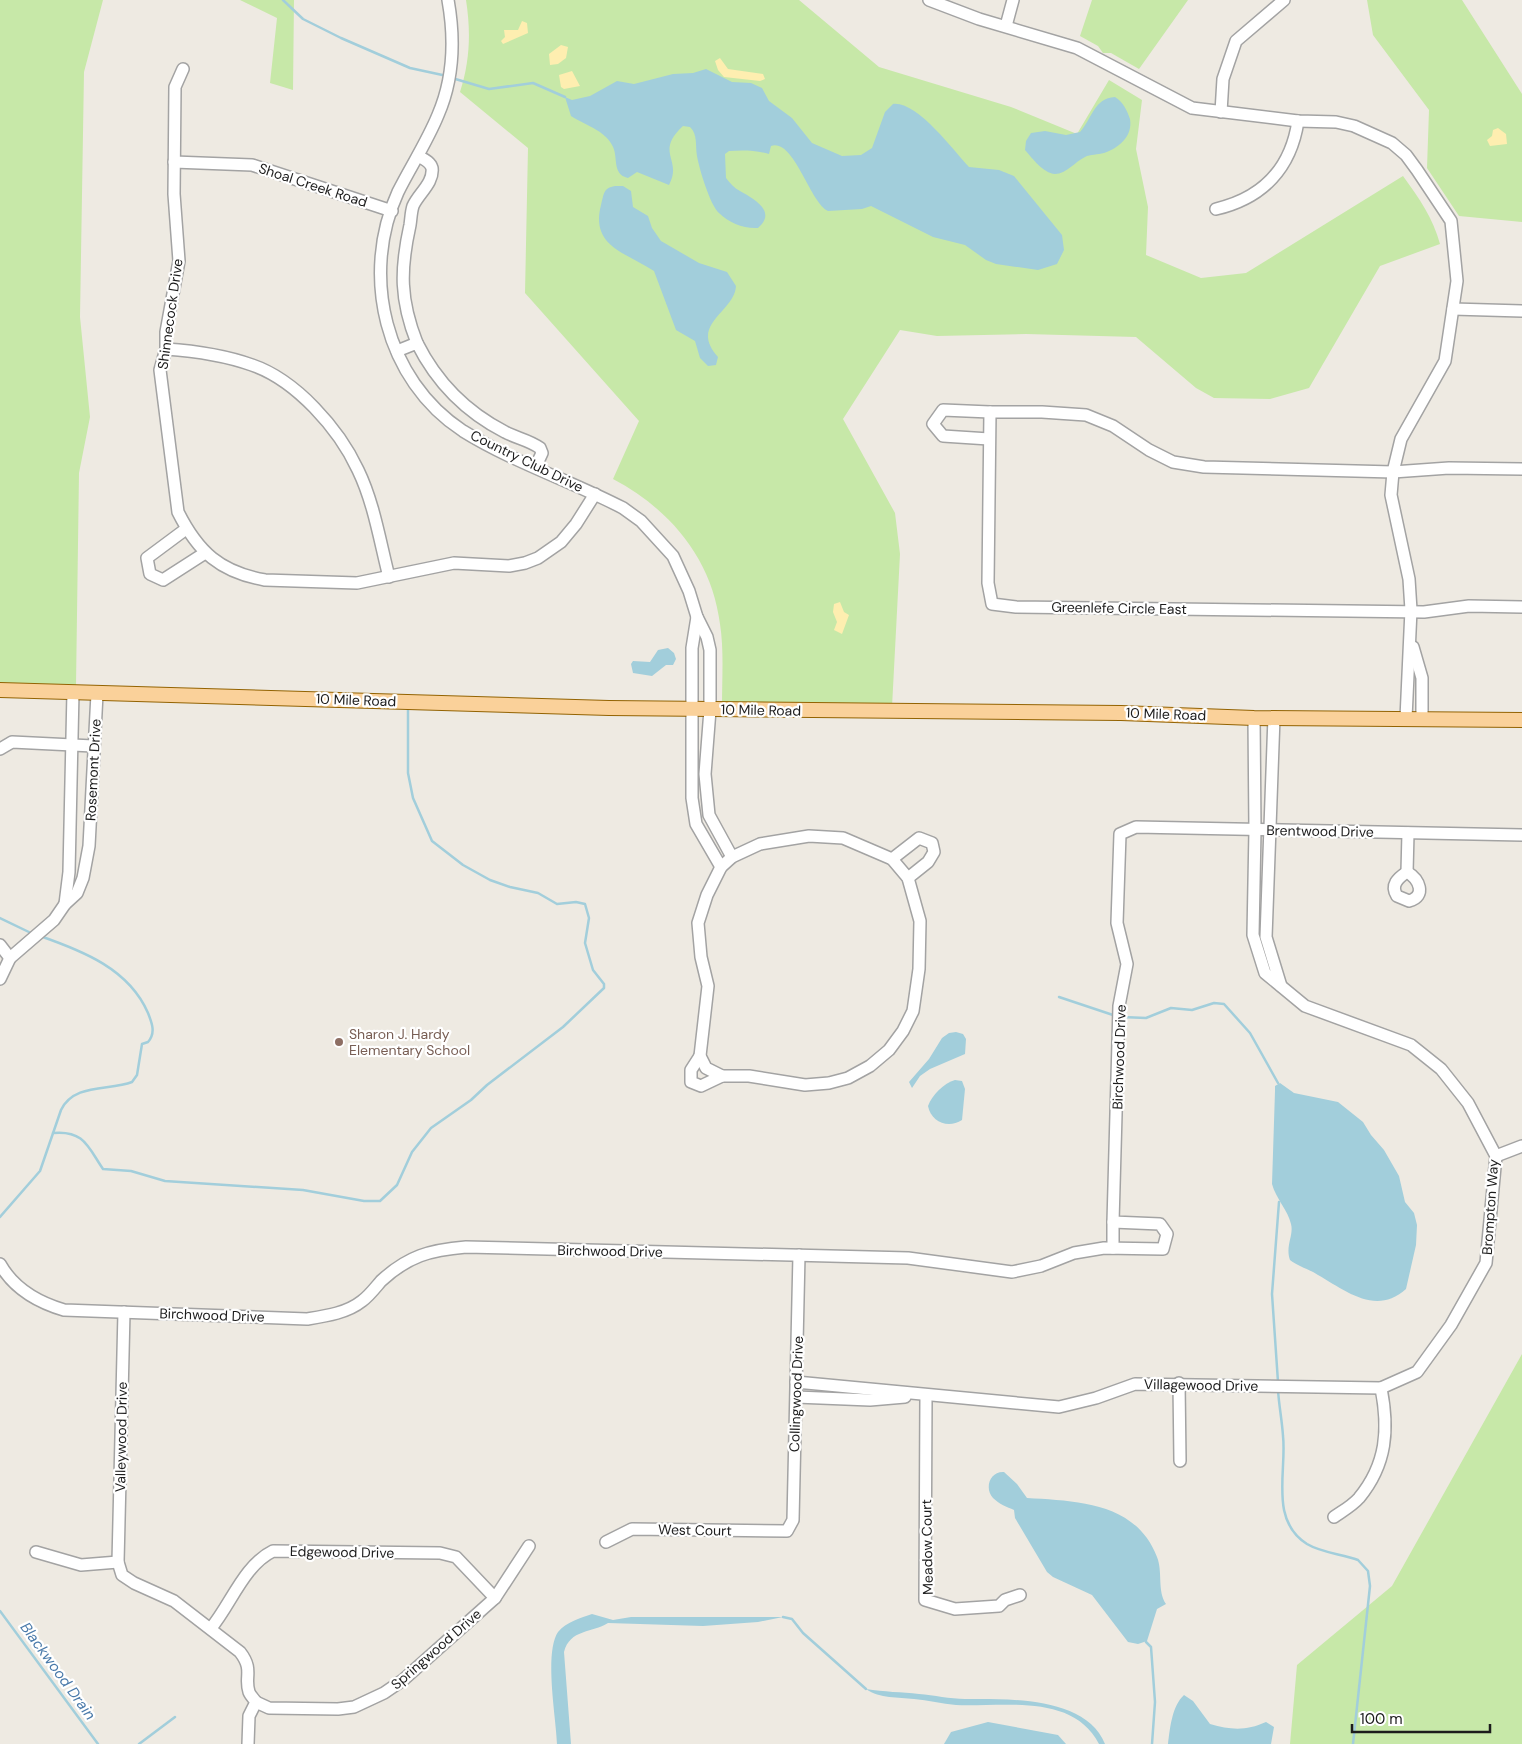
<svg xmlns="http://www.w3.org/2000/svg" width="1522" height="1744" viewBox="0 0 1522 1744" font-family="'DM Sans',sans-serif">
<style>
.grass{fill:#c7e8a8}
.sand{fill:#feeeb0}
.water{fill:#a2cedb}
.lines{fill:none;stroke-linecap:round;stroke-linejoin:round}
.stream{stroke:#a2cedb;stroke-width:2.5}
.minor-casing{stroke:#a3a3a3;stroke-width:14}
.major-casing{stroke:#936302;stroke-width:16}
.minor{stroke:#fff;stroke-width:11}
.major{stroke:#fad19a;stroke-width:14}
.education-dot{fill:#8d6e63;stroke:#fff;stroke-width:2}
.labels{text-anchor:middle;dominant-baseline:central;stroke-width:4.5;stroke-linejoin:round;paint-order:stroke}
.street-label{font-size:14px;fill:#1c1c1c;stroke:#fff}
.education-label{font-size:14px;fill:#785e54;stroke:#fff;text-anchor:start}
.water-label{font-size:15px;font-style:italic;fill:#4a7aaa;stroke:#fff}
</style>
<rect width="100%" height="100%" fill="#eeeae2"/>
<g class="grass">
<path d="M0 0H103L84 72 80 317 90 417 79 473 76 686 0 684Z"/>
<path d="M240 0H294L293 90 270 83 277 18Z"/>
<path d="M466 0H799L879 67 1011 107 1077 134 1109 80 1142 100 1136 149 1148 207 1146 255 1201 278 1246 273 1403 176C1419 198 1433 218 1440 244L1380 266 1309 388 1270 399 1214 398 1196 388 1136 337 1026 334 937 336 900 330 843 419 895 513 900 554 892 707 722 704C722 678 724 650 720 624 712 559 670 509 613 479L639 421 525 293 528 148 460 92C470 61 471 32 466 0Z"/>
<path d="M1092 0H1188L1139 69 1111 53H1103L1098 46 1080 36Z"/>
<path d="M1367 0H1462L1522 94V222L1459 216 1427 168 1429 110 1373 35Z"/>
<path d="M1522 1354V1744H1290L1297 1665 1392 1586Z"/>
</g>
<g class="sand">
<path d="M522 21 527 23 528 33 503 44 501 41 505 37 504 30H518Z"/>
<path d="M561 45 568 47 566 58 558 64 550 65 549 54Z"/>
<path d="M720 58 728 69 763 74 765 79 760 81 724 77 718 70 715 61Z"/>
<path d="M572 71 580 86 564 89 561 87 559 75Z"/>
<path d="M1498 128 1506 134 1507 144 1490 146 1487 140 1492 136 1493 130Z"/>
<path d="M840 602 844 612 849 615 842 634 834 630 837 622 833 612 834 604Z"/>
</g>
<g class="water">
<path d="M706 69 732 82 751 83 762 88 769 101 792 118 812 143 842 156 861 155 872 148 885 112 893 104C917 101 953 150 969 167L999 170 1014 176 1062 235 1064 250 1057 264 1038 270 996 264 986 260 965 245 933 237 871 206 862 209 828 211C810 203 794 138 771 146L769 154C756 150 742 150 729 151L725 154 726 178C730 183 734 188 740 191 752 198 778 211 758 228 744 229 729 223 719 213 710 205 699 168 697 156 695 145 698 135 690 127L683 126C654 153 683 159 669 185L637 172 628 178C611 174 619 156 612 145 604 130 585 125 571 116L565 97 572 100 590 96 617 81 634 84 673 74 693 73Z"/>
<path d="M1115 97C1123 102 1127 110 1130 119 1133 136 1119 148 1104 153 1098 155 1090 154 1085 157 1076 161 1066 174 1055 174 1043 173 1033 159 1025 150L1026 141 1031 133 1045 131 1066 135 1080 132C1092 119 1094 98 1115 97Z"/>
<path d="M615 186H623L631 191 633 207 648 216 652 228 661 241 699 263 727 272 736 286C735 312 688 324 718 357L716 365 708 366 700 358 695 341 676 330 654 271C627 253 590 247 601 205 604 194 603 188 615 186Z"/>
<path d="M668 648 674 653 676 659 673 665H666L652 676 633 673 631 664 633 661 650 662 658 650Z"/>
<path d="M956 1032 963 1034 966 1039 965 1054 930 1069 920 1076 912 1088 909 1082 929 1059 942 1038 949 1033Z"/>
<path d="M955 1080 962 1081 965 1089 962 1120C948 1129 931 1122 928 1106 932 1095 944 1083 955 1080Z"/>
<path d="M1280 1083 1294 1093 1338 1102 1363 1122 1371 1135 1384 1150 1399 1176 1405 1202 1414 1213 1417 1225 1416 1245 1406 1289C1376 1316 1346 1291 1318 1275 1309 1269 1297 1266 1290 1260 1285 1246 1294 1235 1291 1224 1288 1210 1276 1199 1272 1184L1275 1091V1086Z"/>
<path d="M1004 1472 1017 1484 1027 1498C1077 1501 1136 1502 1157 1557 1163 1572 1157 1591 1166 1604L1157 1609 1147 1641 1138 1644 1128 1642 1092 1595 1053 1577 1047 1572 1015 1518 1014 1510C1007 1507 999 1504 993 1498 984 1488 990 1471 1004 1472Z"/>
<path d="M592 1614 613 1620 631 1617H783L758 1622 703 1626 608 1623C592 1633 570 1629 564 1652L571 1744H557C556 1717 544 1653 558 1632 566 1622 581 1618 592 1614Z"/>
<path d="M866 1689C884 1692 902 1692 919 1694 934 1695 950 1699 965 1699 1007 1699 1086 1696 1105 1744H1099C1073 1693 1003 1707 956 1705 942 1704 928 1700 914 1699 898 1697 880 1699 866 1689Z"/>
<path d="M1184 1695 1193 1701 1210 1724C1231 1730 1246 1731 1266 1722L1274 1727 1271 1744H1168C1170 1728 1172 1706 1184 1695Z"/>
<path d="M988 1722 1058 1735 1066 1744H944L951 1732Z"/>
</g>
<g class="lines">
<g class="stream">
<path d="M283 0 303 19 341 38 410 68 447 76"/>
<path d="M452 78 489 89 533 83 565 97"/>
<path d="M0 918 33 934"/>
<path d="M1059 997 1116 1016"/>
<path d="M1122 1017 1146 1018 1171 1008 1192 1010 1214 1003 1224 1004 1250 1033 1278 1083"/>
<path d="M53 1133C84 1130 88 1147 103 1169L131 1171 165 1181 303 1190 364 1201H380L397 1185 412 1152 431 1128 471 1100 487 1085 563 1027 604 988V984L593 970 585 943 589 918 585 904 576 902 557 904 538 893 510 887 490 880 463 865 432 841 413 798 408 773V708"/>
<path d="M0 1217 40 1171 61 1110C74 1083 109 1091 132 1082L137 1075 142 1044 148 1042C156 1033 152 1023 148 1013 129 969 83 951 40 936"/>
<path d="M1278 1382 1272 1294 1279 1202"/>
<path d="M1278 1390C1279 1406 1282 1420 1283 1436 1287 1471 1269 1520 1307 1544 1322 1553 1342 1554 1358 1560L1368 1571 1370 1586 1353 1744"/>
<path d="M0 1611 98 1744"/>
<path d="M783 1617 792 1619 803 1633 866 1689"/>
<path d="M1146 1642 1151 1647 1155 1702 1152 1744"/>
<path d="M139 1744 175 1717"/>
</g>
<g class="minor-casing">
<g id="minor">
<path d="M448 0C455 39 454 78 438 115 427 142 411 166 398 192 360 275 385 380 463 431 513 462 571 481 623 508L641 521 673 556 689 591 697 617 707 637 710 650V710L705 774 709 815 732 857"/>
<path d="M929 0 979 19 1077 48 1192 108 1298 121 1336 122 1354 126 1392 143 1406 155 1417 170 1451 221 1457 281 1445 361 1401 439 1393 472 1391 495 1409 579 1411 610 1406 718"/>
<path d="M1006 26 1013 0"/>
<path d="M183 69 175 87 174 194 179 261 166 332V349L160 370 178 512C198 552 220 572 265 580L357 583 454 563 509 566 525 563 538 558 561 542 576 524 595 494"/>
<path d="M1221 112 1223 79 1236 41 1284 0"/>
<path d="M174 162 252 165 392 211"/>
<path d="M1216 209C1263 198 1291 168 1298 121"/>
<path d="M1453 309 1522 311"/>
<path d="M417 343C400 300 400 270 410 225 411 219 411 212 413 206 418 194 434 183 432 168 430 161 423 159 418 156"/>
<path d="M166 349C195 351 224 355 252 365 296 380 339 429 358 470 374 503 380 542 389 577"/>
<path d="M397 351 417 343C436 381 466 412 505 432 516 438 529 440 540 448L542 453 536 466"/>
<path d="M989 439 943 436 933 424 943 410 990 412"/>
<path d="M1522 469 1449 468 1393 472 1204 467 1173 462 1149 450 1113 426 1086 415 1042 412H990L988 583 992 604 1016 607 1424 612 1469 606 1522 607"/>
<path d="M186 529 147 558 150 574 163 580 205 553"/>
<path d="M697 617 692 648V798L696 824 721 867"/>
<path d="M1413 647 1422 678V718"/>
<path d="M1274 717 1266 937 1281 986"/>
<path d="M0 749 12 742 93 746"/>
<path d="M809 836 843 838 892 859 908 878 920 921 919 969 913 1011 903 1031 889 1050 870 1066 848 1078 829 1083 805 1085 749 1076H722L706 1068 700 1056 708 986 701 957 698 923 707 895 721 867 732 857 760 844Z"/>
<path d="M892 859 919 838 932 843 934 852 928 862 908 878"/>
<path d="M1407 872C1419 879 1427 896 1409 901L1397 896C1390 885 1398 878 1407 872Z"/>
<path d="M1407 872 1408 833"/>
<path d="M65 904 69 872 73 692"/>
<path d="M0 945 10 958"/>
<path d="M0 979 10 958 54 920 65 904 77 893 83 878 89 846 97 694"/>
<path d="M700 1056 691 1070V1082L701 1086 722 1076"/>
<path d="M1496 1156 1522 1146"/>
<path d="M1113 1248V1222"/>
<path d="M0 1264C14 1289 37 1302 64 1310L307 1319C326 1316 347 1313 362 1301 369 1296 375 1288 381 1281 408 1256 430 1250 466 1247L908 1258 1012 1272 1041 1266 1074 1253 1104 1248 1163 1249 1167 1234 1160 1224 1113 1222 1119 1006 1127 964 1117 923 1120 834 1136 827 1522 835"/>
<path d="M124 1312 118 1562 122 1575 134 1583 174 1601 240 1652C254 1670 244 1677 249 1692 250 1695 254 1699 256 1702L249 1716 248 1744"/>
<path d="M796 1382 1059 1407 1096 1398 1135 1384 1381 1388 1417 1372 1451 1325 1486 1263 1496 1156 1468 1103 1441 1069 1411 1045 1305 1006 1265 973 1253 935 1255 830 1254 718"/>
<path d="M1179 1383 1180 1461"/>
<path d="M926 1396 925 1600 955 1609 999 1606 1005 1600 1020 1595"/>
<path d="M796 1397 870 1400 905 1397"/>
<path d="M1334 1517C1341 1512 1352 1506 1359 1498 1387 1464 1389 1429 1381 1388"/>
<path d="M606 1542 632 1529 787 1531 793 1520 799 1255"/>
<path d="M36 1552 81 1565 118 1562"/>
<path d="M211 1628C231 1604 244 1565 273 1551L440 1553 456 1557 495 1598"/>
<path d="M256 1702 269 1708 338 1709 354 1707 384 1693 403 1680 495 1598 529 1546"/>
</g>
</g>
<g class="major-casing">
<path id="major" d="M0 690 609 708 1121 713 1254 718 1522 720"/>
</g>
<use href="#minor" class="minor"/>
<use href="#major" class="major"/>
</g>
<circle class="education-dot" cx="339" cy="1042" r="5"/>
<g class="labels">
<g class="street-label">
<text transform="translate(313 185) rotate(18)">Shoal Creek Road</text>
<text transform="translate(170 314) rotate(-82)">Shinnecock Drive</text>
<text transform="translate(527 461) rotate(26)">Country Club Drive</text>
<text transform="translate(1119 608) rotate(1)">Greenlefe Circle East</text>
<text transform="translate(356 700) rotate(2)">10 Mile Road</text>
<text transform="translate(761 710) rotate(1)">10 Mile Road</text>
<text transform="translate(1166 714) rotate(2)">10 Mile Road</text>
<text transform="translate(93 770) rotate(-87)">Rosemont Drive</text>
<text transform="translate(1320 831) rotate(1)">Brentwood Drive</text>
<text transform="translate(1119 1057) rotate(-88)">Birchwood Drive</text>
<text transform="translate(1490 1207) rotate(-86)">Brompton Way</text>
<text transform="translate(610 1251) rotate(1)">Birchwood Drive</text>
<text transform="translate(212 1315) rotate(2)">Birchwood Drive</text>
<text transform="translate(1201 1385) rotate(1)">Villagewood Drive</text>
<text transform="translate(796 1394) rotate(-88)">Collingwood Drive</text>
<text transform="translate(121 1437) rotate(-89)">Valleywood Drive</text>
<text transform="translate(695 1530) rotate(1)">West Court</text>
<text transform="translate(927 1547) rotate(-91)">Meadow Court</text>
<text transform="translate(342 1552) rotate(1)">Edgewood Drive</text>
<text transform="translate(436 1649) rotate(-41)">Springwood Drive</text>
</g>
<g class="education-label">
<text x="349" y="1034">Sharon J. Hardy<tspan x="349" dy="16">Elementary School</tspan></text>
</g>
<g class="water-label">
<text transform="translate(58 1671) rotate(54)">Blackwood Drain</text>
</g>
</g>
<path d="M1352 1724v8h138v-8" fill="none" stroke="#1c1c1c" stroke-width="2.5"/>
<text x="1360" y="1724" font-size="15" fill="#1c1c1c" stroke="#ffffff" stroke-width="4" paint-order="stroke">100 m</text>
</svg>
